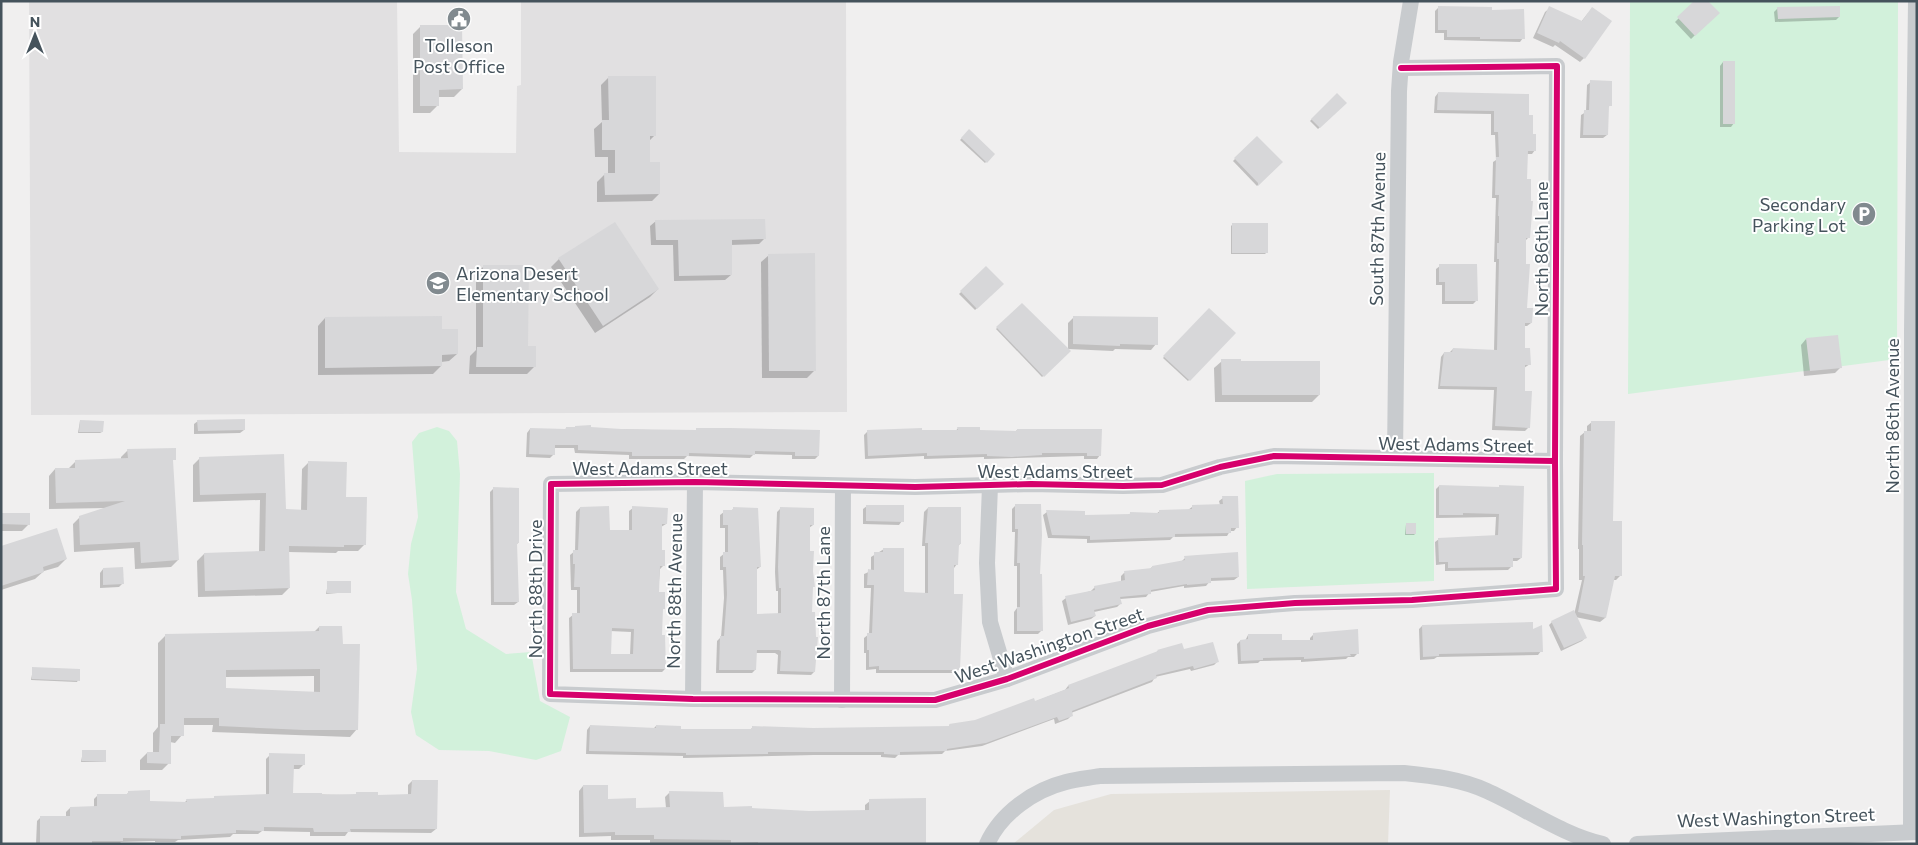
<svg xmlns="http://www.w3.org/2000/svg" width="1918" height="845" viewBox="0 0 1918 845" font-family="Commissioner,sans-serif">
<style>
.commercial{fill:#e5e2dc}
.education{fill:#e1e0e1}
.green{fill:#d2f1db}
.shadow{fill:#0003;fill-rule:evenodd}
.building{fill:#d7d7d9;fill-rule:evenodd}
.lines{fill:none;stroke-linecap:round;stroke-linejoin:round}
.minor{stroke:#c8cbce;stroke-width:16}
.cycleway-casing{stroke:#fff;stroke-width:9}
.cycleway{stroke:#d6006c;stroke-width:6}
.labels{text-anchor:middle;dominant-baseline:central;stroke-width:4;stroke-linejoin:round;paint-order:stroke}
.poi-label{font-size:18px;fill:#45535c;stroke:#fff}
.street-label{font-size:18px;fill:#45535c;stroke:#fff}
</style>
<rect width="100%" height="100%" fill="#f0efef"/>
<path class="commercial" d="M1390 790 1388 844H1013L1054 810 1111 794Z"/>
<path class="education" d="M29 1H397L399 152 516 153 517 86 521 85V1H846L847 412 31 415Z"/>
<g class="green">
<path d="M1630 1H1898L1897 359 1628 394Z"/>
<path d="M437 427 449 431 457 441 460 474 456 592 466 629 506 654 531 652 540 701 570 717 561 751 536 760 489 751 439 750 416 735 411 712 417 669 412 600 408 574 411 544 418 517 412 442 419 433Z"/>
<path d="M1434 473V581L1247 589 1245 481 1277 474Z"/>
</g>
<g class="shadow">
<path d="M1696 1 1718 13 1691 39 1675 22Z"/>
<path d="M1439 7 1491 11 1523 38 1520 42 1444 40V33H1435V11Z"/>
<path d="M1550 8 1581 22 1588 13 1584 58 1580 62 1555 45 1553 47 1533 38 1545 12Z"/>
<path d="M1778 8 1839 17 1836 20 1775 22 1774 12Z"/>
<path d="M420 27 462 89 454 97H437V106L430 113H413V34Z"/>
<path d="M1723 62 1734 123 1731 127H1720V66Z"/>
<path d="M609 77 655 135 649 141V163L659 194 652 201 597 202V182L605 174H608V157H595L594 129 602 122 601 85Z"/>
<path d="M1591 82 1610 105 1608 108 1607 135 1603 138H1580L1581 115 1586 112 1587 85Z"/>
<path d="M1438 93 1527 117 1535 150 1532 154H1526V180L1529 237 1525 241 1526 309 1531 323 1527 326H1524V350L1530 364 1524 368V392L1529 427 1525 431 1492 430 1494 390 1438 389 1441 357 1444 353H1449L1453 349 1494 351 1496 262H1494L1496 198H1492L1493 162 1496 160 1495 135H1491V114L1434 113 1435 97Z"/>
<path d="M1337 94 1345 103 1318 129 1310 121Z"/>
<path d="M969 131 993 154 985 163 960 140Z"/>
<path d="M1257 137 1281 162 1257 186 1233 161Z"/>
<path d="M656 221 764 239 759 244 730 245 731 275 725 280 674 281 673 245H651L650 226Z"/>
<path d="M1232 225 1267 252 1265 254H1231V226Z"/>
<path d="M769 255 815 370 807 378H762L761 262Z"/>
<path d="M559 259 658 289 650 297 595 333 551 267Z"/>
<path d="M484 266 527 348 534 367 527 374H469L470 356 476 350V274Z"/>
<path d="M1440 266 1476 301 1473 304H1442V285H1436V269Z"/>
<path d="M986 268 1002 284 975 310 959 294Z"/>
<path d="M1022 304 1069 351 1042 377 996 329Z"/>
<path d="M1209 310 1234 333 1188 381 1163 358Z"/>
<path d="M1074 317 1156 344 1151 350 1115 349 1113 351 1068 349V323Z"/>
<path d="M325 318 441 330 457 354 449 361 441 362V366L433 374 318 375V326Z"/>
<path d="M1806 339 1841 367 1835 373 1804 376 1801 345Z"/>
<path d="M1222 361 1319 395 1312 402H1215L1214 368Z"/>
<path d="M80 421 102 432 100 433H78Z"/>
<path d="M198 421 244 430 240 433 194 434V424Z"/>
<path d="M1592 422 1620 576 1616 580H1613L1605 618 1600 622 1575 617 1585 638 1582 641 1561 651 1549 625 1552 622 1574 615 1582 580H1579V549H1578L1580 436 1585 432H1587V426Z"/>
<path d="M566 428 695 431 697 429 818 456 815 459H792V455L754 454 750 458 687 456 684 459H629V455L575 453 574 448H554V454L550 458 526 457 527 433 530 429 565 430Z"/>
<path d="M958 428 979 431 1015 432 1017 430 1100 455 1097 459H1084V456L984 459V457L924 459V456L865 459 864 435 868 431 955 432Z"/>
<path d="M128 450 174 459 171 462 178 560 171 567 135 569 134 548 74 552 73 524 80 517 107 508 49 509V476L55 469 69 468 76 461 121 460V457Z"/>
<path d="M282 455 285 510 301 511 302 469 309 462 344 498 365 544 358 551H338L336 553 288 552 289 588 282 595 198 597 197 561 204 554 259 552 260 500 193 502V465L200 458Z"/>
<path d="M1439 486 1498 488 1521 558 1517 561H1512V566L1508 570 1445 571V564L1436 565 1435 542 1439 539 1495 536 1496 517 1436 518V489Z"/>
<path d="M493 489 518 543 516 545 518 602 514 605H491L490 492Z"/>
<path d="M1223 498 1237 527 1234 531H1230L1227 536 1173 537 1170 540 1087 543V539L1048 538 1043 515 1047 512 1084 516 1128 515 1131 513 1156 514 1160 511 1188 510 1192 507 1220 505 1219 501Z"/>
<path d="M1016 505 1039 575 1042 630 1038 634H1014V612L1017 608V566H1014L1015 532H1012V509Z"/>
<path d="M867 506 902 521 899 525 863 524V509Z"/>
<path d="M580 508 609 531H629V511L633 508 666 524 661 527V551L663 566 660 569 658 594 661 611V636L665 669 662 672H570L569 618 573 615H577V590H571L570 555 575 551 576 512ZM610 631 631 632 630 655 609 656Z"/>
<path d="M734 508 760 567 756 570V615L778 614V591H776L775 572 777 512 780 509 813 525 809 528 814 672 811 675 777 674 778 655 775 653H756L755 670 752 673H716L717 641 721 637 724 598 723 570H720V557L725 553V528H720V515L724 512 731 511Z"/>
<path d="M928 508 960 544 958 546 957 564 954 568 953 595 959 669 955 673H876V669L866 670V653H864V638L869 634 871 588H864V574L871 571V557L884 549 904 593 925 594V546H922L924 512Z"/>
<path d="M1 514 29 524 22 531H1Z"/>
<path d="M1406 524 1415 534 1414 535H1405Z"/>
<path d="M1 547 66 559 58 567 44 571 35 579 1 590Z"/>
<path d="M1185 558 1238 577 1234 580 1210 581 1206 586 1184 588V586L1150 592 1146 597 1120 599V604L1117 607 1094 612 1095 616 1091 619 1068 625 1062 601 1066 598 1091 591 1095 587 1121 582V576L1124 573 1149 570 1152 567 1181 562Z"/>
<path d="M103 569 123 583 119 587 100 588V573Z"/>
<path d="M328 583 349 592 326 594Z"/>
<path d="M1422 626 1532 631 1541 651 1538 655 1437 657 1434 659 1420 660 1419 629Z"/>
<path d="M319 627 357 729 350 737 212 732 213 725H183L182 735 175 743 170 742 169 763 162 770H140V760L147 753H153V733L158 727V643L165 636 314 632ZM314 676V693L224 689 225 677Z"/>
<path d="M1314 634 1358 653 1354 657H1348L1346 659 1301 662V660L1260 661 1258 663 1238 664 1237 644 1240 641H1245L1248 635 1281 642 1310 641V638Z"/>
<path d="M1158 651H1183L1217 662 1214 665 1191 671 1190 669 1155 677 1152 682 1071 713 1072 715 1068 719 1055 724 1054 719 982 746 945 751 942 754 898 755 895 758 881 757V755H814L683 758V756L586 754 587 730 590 726 653 729 656 726 680 730 749 731 752 728 813 729 948 727 950 725 975 722 1034 702 1065 690 1068 686 1155 653Z"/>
<path d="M33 669 78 680 77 682 31 680Z"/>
<path d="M83 751 105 761 103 762H81Z"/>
<path d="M270 755 304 764 299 769H292V794L408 796V785L412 781 436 829 431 833 348 832 345 836H310V832L262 831 258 834H233L230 837 178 840 175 842H155V841L121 842 119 844H36L37 821 41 817H66V812L70 808 94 807V799L98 795H126L129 792 149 803H184L187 800 213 799 214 798 266 796V759Z"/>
<path d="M583 786 607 800 634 809 666 808 665 797 670 792 722 808 808 812H865V805L870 801 925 844 650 843V840H611V836L579 837V791Z"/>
</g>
<g class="building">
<path d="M1694 1H1708L1720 13 1695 36 1677 17Z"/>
<path d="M1438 6 1492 7V10L1524 9 1525 39H1480V37H1447V30H1438Z"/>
<path d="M1549 6 1582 21 1592 7 1612 21 1585 59 1560 41 1559 43 1537 33Z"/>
<path d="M1840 6V17L1778 19 1777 7Z"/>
<path d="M420 25H462L463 89 439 90V106H420Z"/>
<rect x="1723" y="61" width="12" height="63"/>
<path d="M608 76H656V136H650V162H660V194L605 195 604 173H615V150H602V120H609Z"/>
<path d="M1590 80 1612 81V106H1609L1608 135H1583L1584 110H1589Z"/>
<path d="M1438 92 1529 94V115H1533V134H1536V151H1528L1527 179H1531V201H1533L1530 238H1526V264H1530L1527 308H1533L1532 323H1525V348H1530L1531 365H1525V391H1532L1530 428 1495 426 1497 387 1440 386 1444 352H1452L1453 348 1497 350 1499 259H1497V243H1499V216H1498L1499 195H1495L1496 157H1499L1498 132H1494V111L1437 110Z"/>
<path d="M1337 93 1347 103 1320 128 1311 119Z"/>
<path d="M969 129 995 154 987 163 961 138Z"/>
<path d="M1257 136 1283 162 1258 186V183L1234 158Z"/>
<path d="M765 219 766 239 732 240V275L679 276 678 240H656L655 220Z"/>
<path d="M615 222 659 289 603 326 558 258Z"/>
<rect x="1232" y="223" width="36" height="30"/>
<path d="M815 253 816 371H769L768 254Z"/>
<path d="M1439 264H1477L1478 301H1445V282H1439Z"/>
<path d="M483 265H529L528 346H536V367H476L477 347H483Z"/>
<path d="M986 266 1004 284 977 309 960 291Z"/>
<path d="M1022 303 1071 351 1044 377 996 327Z"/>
<path d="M1209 308 1236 333 1190 381 1163 356Z"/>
<path d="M442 316V329H458V354L442 355V366L325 368V317Z"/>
<path d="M1073 316 1158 317V345L1120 344V346L1073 344Z"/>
<path d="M1838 335 1842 368 1810 371 1806 338Z"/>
<path d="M1221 359H1241V361H1320V395H1222Z"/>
<path d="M245 419V430L198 431 197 420Z"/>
<path d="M80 420 104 421 103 432H79Z"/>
<path d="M1591 421H1615L1613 521H1622V576H1615L1606 618 1578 612 1585 576H1583V545H1582L1584 431H1591Z"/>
<path d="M591 425V427L621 429 696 430V428H730L820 430 819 456H795V452L755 451V455L689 453V456H632V452L578 450V445H555V455L529 454 530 428 566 429V427H575V426Z"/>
<path d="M957 427H980V430L1017 431V429H1102L1101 456H1087V453H1042V455L1012 457 987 456V454L927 456V453L868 456 867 430 922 428V430H958Z"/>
<path d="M176 448V460H173L179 560 141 563 140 542 80 545 79 516 125 501 56 503 55 468H75V460L128 458 127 449Z"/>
<path d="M284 454 286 509 307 510 308 461 347 462 346 497H367L366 545H344V547L289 546 290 588 205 591 204 553 265 551 266 493 200 495 199 457Z"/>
<path d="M1439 485 1499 487V485L1524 486 1522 558H1513V567L1448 568V562H1439L1438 538 1498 535 1499 514 1463 513V515H1439Z"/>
<path d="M493 487 519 488V543H517L519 602H494Z"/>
<path d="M1222 496H1238L1239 528H1231V533L1175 534V537L1090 540V536L1052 535 1046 510 1085 511V515L1130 514V512L1159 513V510L1192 509V505L1223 504Z"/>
<path d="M1015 504H1041L1042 535 1040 574H1042L1043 631H1017V607H1020V563H1017L1018 529H1015Z"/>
<path d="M866 505H904V522L866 521Z"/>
<path d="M609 506 610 530H632V506L668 508 667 524H662V550H665V566H660L659 592H665V609H663L662 635H665L666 669H573L572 613H580V587H574L575 564H573V550H578L580 507ZM612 628 634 629 633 654H611Z"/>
<path d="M733 507 758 508 761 567H757V614L781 613V588H779L778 567 780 507 814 508V525H810V551H814L813 571 815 587H813L812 612H815L816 637H818L815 672 780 671 781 651 779 650H757L756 670H719L720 636H724L727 594 726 567H723V552H728V525H723V510H733Z"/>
<path d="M928 507H961V544H959L958 565H954V594H963L960 670H879V666L869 667V650H867V633H872L874 585H867L868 569 874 570V552H883V548H904V591L905 592 928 593V543H925Z"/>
<path d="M1 513H30V525L1 524Z"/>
<rect x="1406" y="523" width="10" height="11"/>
<path d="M57 528 67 559 43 567 44 572 1 586V546Z"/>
<path d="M1238 552 1239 577 1211 578V583L1187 585V584L1151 590V594L1120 597 1122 604 1094 610 1096 616 1071 622 1065 596 1095 590 1094 586 1125 580 1124 571 1152 568V566L1185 560 1184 556Z"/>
<path d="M123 567 124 584 103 585V568Z"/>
<rect x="327" y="581" width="24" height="12"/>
<path d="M1574 610 1587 638 1564 648 1551 621Z"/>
<path d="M1533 622V629L1542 625 1543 652 1439 654V656L1423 657 1422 625Z"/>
<path d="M319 626H342L343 644H360L358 730H304L219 726V718H184V736H171V764L147 763V752H159L160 724H165V634L319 631ZM320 669V692L226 688V670Z"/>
<path d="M1358 629 1359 654H1350L1351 656 1304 659V657L1263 658V660L1241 661 1240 640 1248 639V634H1282V640H1313V633Z"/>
<path d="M1213 642 1219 662 1194 669 1193 666 1156 675 1157 678 1072 711 1073 716 1059 721 1057 717 986 743 947 749V751L900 752V755L884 754V752H768V754L686 755V753L589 751 590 725 656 728V725L681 726V729H752V726L813 728 950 726 949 724 975 720 1034 698 1035 701 1069 688 1068 685 1158 651 1157 650 1182 643 1184 649Z"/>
<path d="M32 667 80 669V681L32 679Z"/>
<path d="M82 750H106V762L82 761Z"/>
<path d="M269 753 305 754V765H294L293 793H322V795L356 794V792H378V795L411 794 412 780H438L437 829H350L351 832H314L313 828 264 827V831L236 830V833L181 836V839L123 838V841H92V844H40V816H70V807L97 806V794H128V791L150 790V801L187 802 186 799 214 798V796L269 794Z"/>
<path d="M583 785H608V799L636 798V808L670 807 669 791 723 792 724 807 752 806V808L809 811 869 810V799L926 798V844H758V842L731 843V840L654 839V835H615V832L584 833Z"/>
</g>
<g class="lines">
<g class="minor">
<path d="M1401 68 1557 66 1555 461 1556 589 1412 600 1295 603 1208 610 1148 626 1007 679 935 700 693 699 550 694 551 484 695 482 915 487 1031 484 1123 486 1162 485 1220 467 1274 456 1555 461"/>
<path d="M1395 458 1399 91 1401 62 1411 1"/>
<path d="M990 486 987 563 990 622 1007 679"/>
<path d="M693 699 695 482"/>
<path d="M842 700 843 486"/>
<path d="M1911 832 1912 332 1916 1"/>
<path d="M987 844C1001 813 1034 790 1066 782 1077 779 1089 778 1100 776L1404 773C1433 776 1461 779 1487 791 1523 807 1565 836 1603 844"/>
<path d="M1637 844 1917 832"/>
</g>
<g class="cycleway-casing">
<path id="cycleway" d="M1401 68 1557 66 1555 461 1556 589 1412 600 1295 603 1208 610 1148 626 1007 679 935 700 693 699 550 694 551 484 695 482 915 487 1031 484 1123 486 1162 485 1220 467 1274 456 1555 461"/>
</g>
<use href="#cycleway" class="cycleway"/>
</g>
<defs>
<g id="civic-disc" transform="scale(1.25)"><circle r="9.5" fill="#818a8f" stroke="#fff"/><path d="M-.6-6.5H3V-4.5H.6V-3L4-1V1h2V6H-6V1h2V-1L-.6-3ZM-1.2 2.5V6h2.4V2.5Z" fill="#fff"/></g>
<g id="parking-disc" transform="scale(1.25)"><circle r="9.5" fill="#818a8f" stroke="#fff"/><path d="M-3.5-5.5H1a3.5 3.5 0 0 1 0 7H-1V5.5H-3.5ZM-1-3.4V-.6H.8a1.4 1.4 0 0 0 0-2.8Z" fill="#fff"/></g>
<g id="school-disc" transform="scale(1.25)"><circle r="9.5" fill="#818a8f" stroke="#fff"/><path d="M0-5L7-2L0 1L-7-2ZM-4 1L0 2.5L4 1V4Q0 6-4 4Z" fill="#fff"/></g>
</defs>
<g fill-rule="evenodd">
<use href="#civic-disc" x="459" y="19"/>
<use href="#parking-disc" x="1864" y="214"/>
<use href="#school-disc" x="438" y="283"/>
</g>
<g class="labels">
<g class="poi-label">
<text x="459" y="45">Tolleson<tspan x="459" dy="21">Post Office</tspan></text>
<text x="1846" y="204" text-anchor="end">Secondary<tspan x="1846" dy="21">Parking Lot</tspan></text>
<text x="456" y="273" text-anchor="start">Arizona Desert<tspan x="456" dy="21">Elementary School</tspan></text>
</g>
<g class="street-label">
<text transform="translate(1377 229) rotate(-89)">South 87th Avenue</text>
<text transform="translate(1541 249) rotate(-90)">North 86th Lane</text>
<text transform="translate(1892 416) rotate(-90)">North 86th Avenue</text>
<text transform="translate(1456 444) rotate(1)">West Adams Street</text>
<text x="650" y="468">West Adams Street</text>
<text x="1055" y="471">West Adams Street</text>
<text transform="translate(535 589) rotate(-90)">North 88th Drive</text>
<text transform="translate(674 591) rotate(-89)">North 88th Avenue</text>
<text transform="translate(823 593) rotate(-90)">North 87th Lane</text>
<text transform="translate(1049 645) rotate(-19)">West Washington Street</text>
<text transform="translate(1776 817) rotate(-2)">West Washington Street</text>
</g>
</g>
<rect width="1918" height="845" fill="none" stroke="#45535c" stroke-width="5"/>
<g transform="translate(35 35)" stroke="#ffffff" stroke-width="4" paint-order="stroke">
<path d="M0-4L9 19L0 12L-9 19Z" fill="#45535c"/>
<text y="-8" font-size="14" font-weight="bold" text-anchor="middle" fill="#45535c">N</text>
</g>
</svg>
